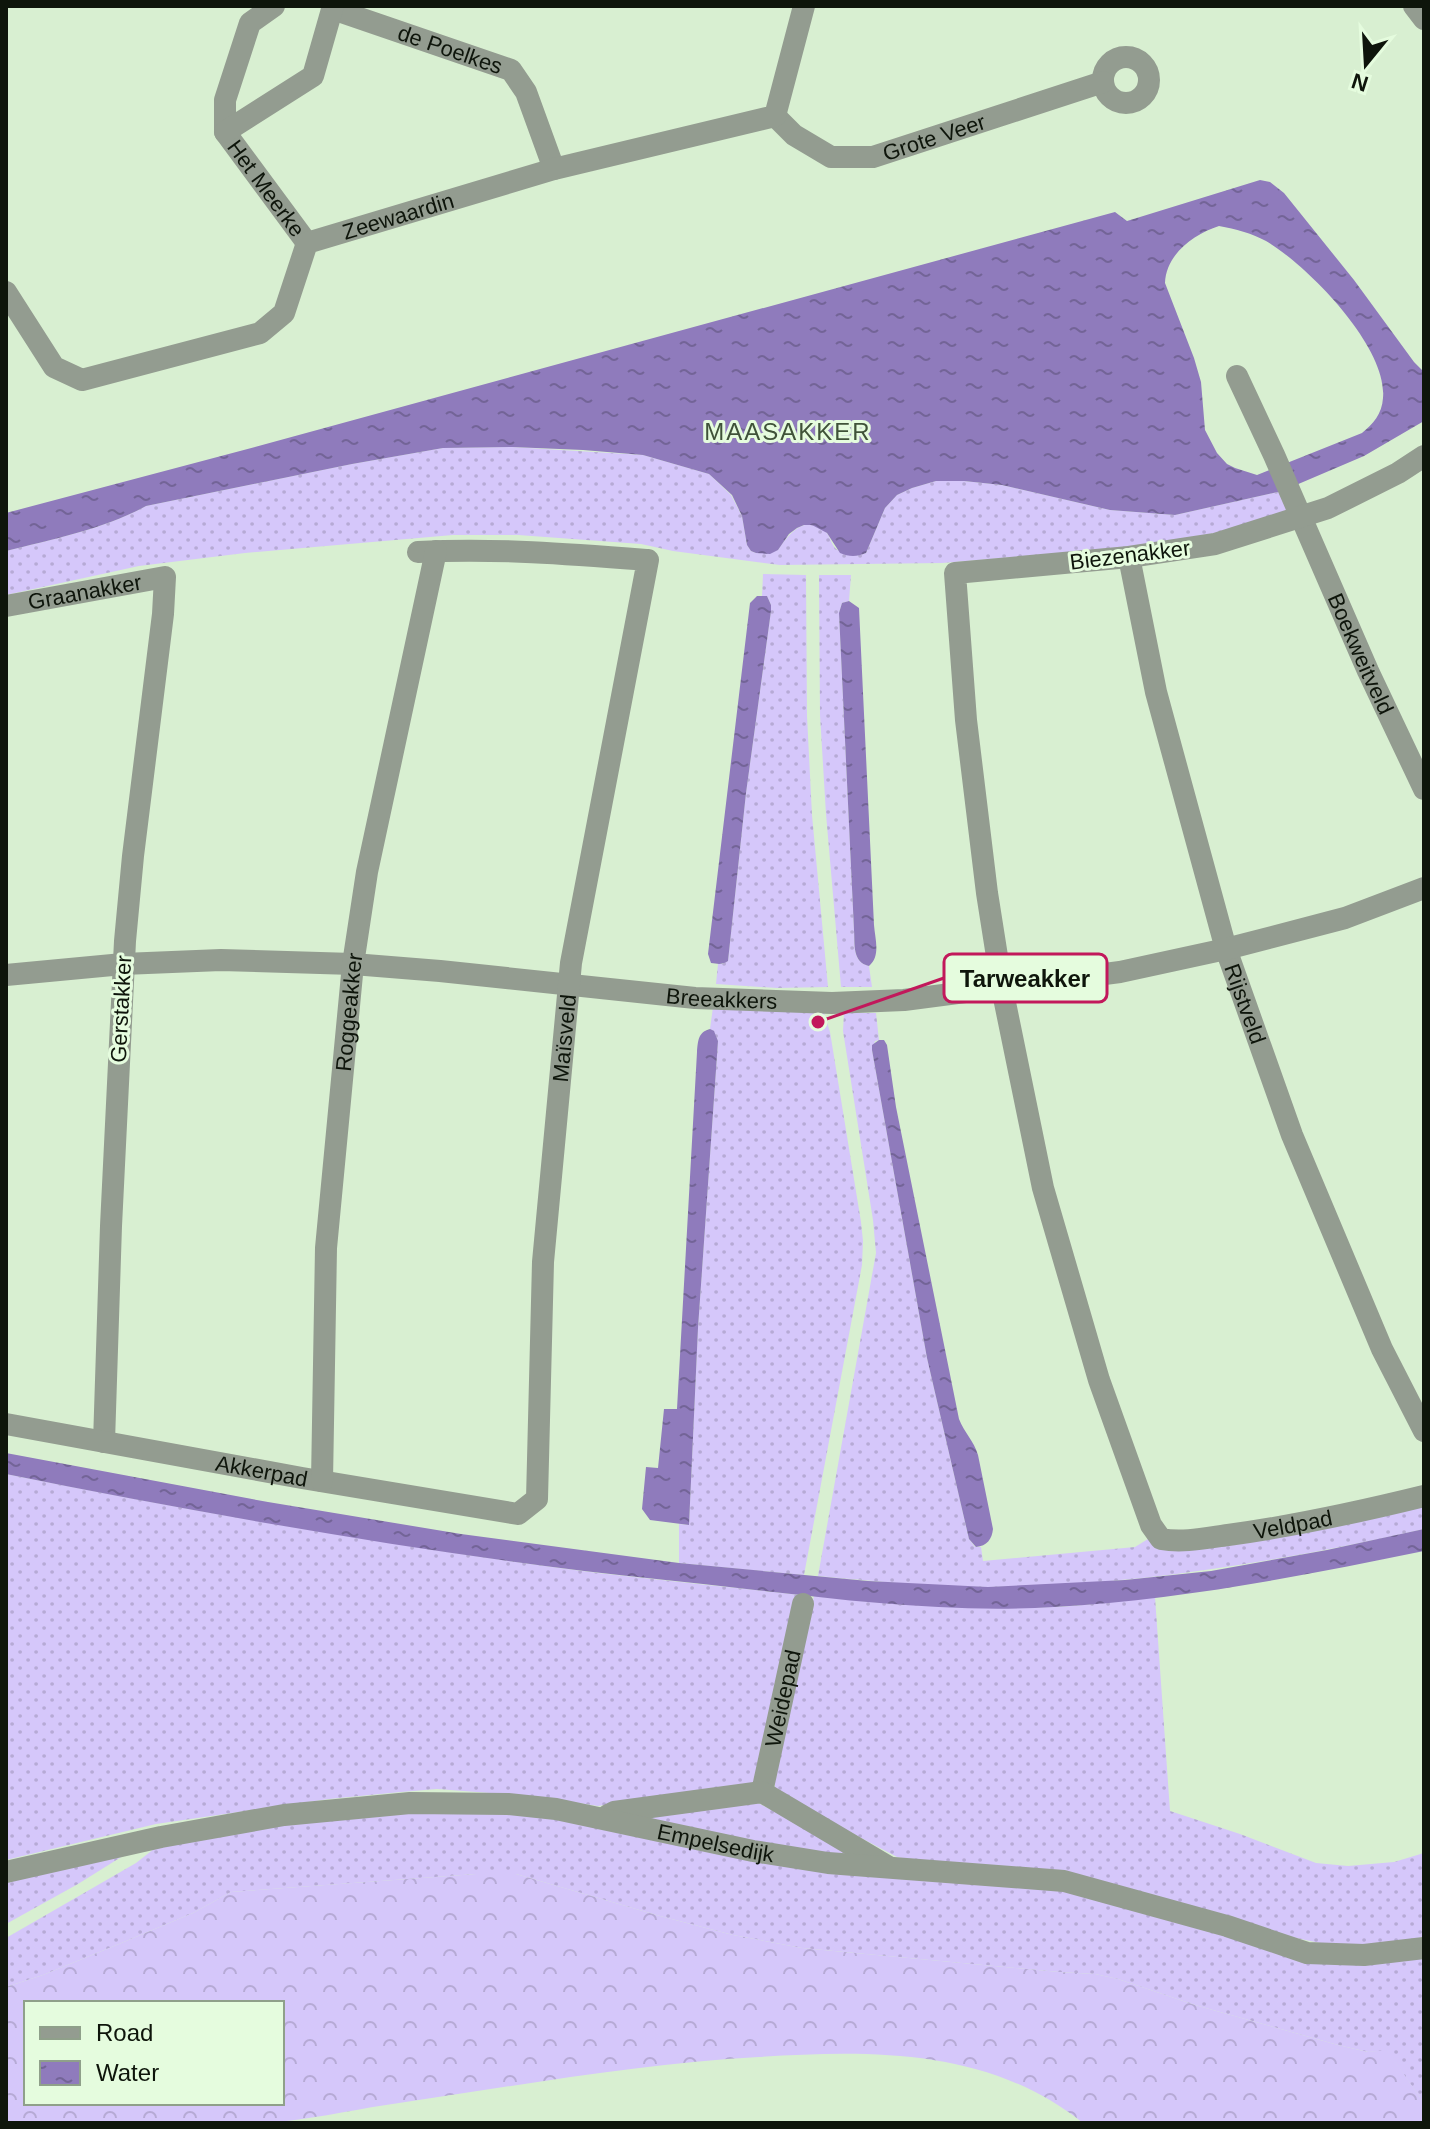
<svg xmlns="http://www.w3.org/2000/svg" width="1430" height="2129" viewBox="0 0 1430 2129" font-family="Helvetica,sans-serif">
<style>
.grass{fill:url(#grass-dots)}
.forest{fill:url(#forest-crowns);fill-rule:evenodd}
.water{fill:url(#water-ripples);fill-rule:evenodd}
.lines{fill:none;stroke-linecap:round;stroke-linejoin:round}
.minor{stroke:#939c90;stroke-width:22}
.labels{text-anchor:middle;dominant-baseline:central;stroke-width:6;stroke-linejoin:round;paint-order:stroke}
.street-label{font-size:22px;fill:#0e150b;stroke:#e5fcde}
.neighbourhood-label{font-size:24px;letter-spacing:2px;fill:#3f5239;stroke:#e5fcde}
.leader{fill:none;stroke:#c2185b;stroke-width:3}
.callout-dot{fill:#c2185b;stroke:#e5fcde;stroke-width:3}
.callout{fill:#e5fcde;stroke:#c2185b;stroke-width:3}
.callout-label{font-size:24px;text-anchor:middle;font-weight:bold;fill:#0e150b}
</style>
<defs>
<pattern id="grass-dots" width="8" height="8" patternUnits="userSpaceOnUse" patternTransform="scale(2)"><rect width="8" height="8" fill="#d5c7fa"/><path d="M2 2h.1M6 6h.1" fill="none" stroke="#b6aad5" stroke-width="1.8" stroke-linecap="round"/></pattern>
<pattern id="forest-crowns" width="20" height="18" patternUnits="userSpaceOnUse" patternTransform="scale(2)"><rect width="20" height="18" fill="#d5c7fa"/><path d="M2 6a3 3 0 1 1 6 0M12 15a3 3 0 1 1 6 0" fill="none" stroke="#b6aad5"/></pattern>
<pattern id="water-ripples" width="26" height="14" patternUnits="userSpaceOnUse" patternTransform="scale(2)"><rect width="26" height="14" fill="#8f7bbc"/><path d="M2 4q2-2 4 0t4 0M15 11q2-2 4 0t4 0" fill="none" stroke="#736497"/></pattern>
</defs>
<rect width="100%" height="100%" fill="#d8efd1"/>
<g class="grass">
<path d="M512 447 643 455 709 474 731 495 742 516 747 545 751 551 756 553 778 550C788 535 805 513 825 531 830 536 831 543 835 548 844 556 856 557 866 553L885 508 897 495 912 488 936 481H964L1002 485 1110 510 1175 515 1282 491 1291 512 1221 532 1136 547 942 563 780 565 673 551 641 544 518 535H453L245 553 139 566 6 595V551C50 540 107 528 146 506L352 464 443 448Z"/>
<path d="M763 574 806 575 807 716 812 815 828 987 777 988 716 984 718 964H722L728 961 746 793 771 611V605L767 596H762Z"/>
<path d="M819 575H851L849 601 842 603 839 613 854 930C855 945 852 962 869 966L872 987H841L826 814 820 715Z"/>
<path d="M713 1007 824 1013 830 1032 861 1222 863 1241 862 1265 804 1575 679 1563V1524L689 1525 698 1328 718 1041 714 1032 710 1029Z"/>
<path d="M844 1013H876L879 1040 875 1041 872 1050 927 1358 969 1539 975 1547H981L983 1561 1135 1547 1148 1539 1165 1550 1424 1504V1529C1281 1561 1136 1586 989 1587 932 1587 874 1581 818 1576L876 1253 873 1220 843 1031Z"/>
<path d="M6 1474C185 1510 365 1541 545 1566 630 1578 715 1585 799 1595L756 1778 752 1783 739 1786 598 1806 532 1796 437 1789 401 1792 329 1799 156 1824 6 1860Z"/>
<path d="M814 1596C893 1605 972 1610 1052 1607 1086 1606 1121 1600 1155 1597L1170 1811 1240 1834 1316 1863 1348 1866 1394 1862 1424 1853V1937L1361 1948 1325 1944 897 1857 784 1797 775 1788V1774Z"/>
<path d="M756 1802 865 1858 813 1853 633 1816Z"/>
<path d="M496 1810 1085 1893 1223 1934 1424 1956V2103L1387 2051 1368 2052 1338 2045 1195 2005 1118 1979 1095 1974 1059 1972 802 1948 733 1935 660 1916 516 1874H476L231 1892 193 1913 119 1944 43 1975 6 1987V1938L136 1863 159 1845 310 1817Z"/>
<path d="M126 1854 78 1884 6 1924V1879Z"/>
</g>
<path class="forest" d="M476 1874H516L660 1916 733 1935 802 1948 1059 1972 1095 1974 1118 1979 1195 2005 1338 2045 1368 2052 1387 2050 1424 2103V2123H1083C989 2048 872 2050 759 2057 634 2064 510 2087 386 2105 347 2111 307 2120 267 2123 239 2125 210 2123 182 2123 123 2123 65 2123 6 2123V1987L43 1975 119 1944 193 1913 231 1892ZM26 2003H282V2103H26Z"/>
<g class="water">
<path d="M1260 180 1270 182 1284 193 1354 280 1414 362 1424 372V421L1364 456 1282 491 1175 515 1110 510 1002 485 964 481H936L912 488 897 495 885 508 866 553C857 557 849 557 840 553L827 533 812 525H804L797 528 789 534 778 550 770 554 756 553 751 551 747 545 742 516 732 495 709 474 643 455 583 450 512 447 443 448 352 464 146 506C107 528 50 540 6 551V513L240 451 1115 212 1127 221ZM1219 226C1236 229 1251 233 1266 241 1307 265 1388 347 1383 398 1382 414 1373 424 1362 433L1257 475 1235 468 1227 464 1217 453 1205 430 1201 382 1194 358 1165 283C1166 254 1194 234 1219 226Z"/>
<path d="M757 596H767L771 605V611L746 793 728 961C722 965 718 964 711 963L708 954 750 603Z"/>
<path d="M849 601 859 608 874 925C875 939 881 956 869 966 852 962 855 944 854 930L839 613 842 603Z"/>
<path d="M710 1029 714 1031 718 1041 698 1328 689 1525 650 1520 642 1509 646 1467 658 1468 664 1409H677L697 1052C698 1041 698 1032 710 1029Z"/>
<path d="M879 1040H884L887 1045 896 1107 959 1419C964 1432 974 1441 978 1455L993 1529C992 1539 987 1546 976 1547L969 1539 927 1358 872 1050V1045Z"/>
<path d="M6 1453 268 1502 461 1534 679 1563 868 1581 988 1587 1125 1580 1211 1571 1327 1550 1424 1529V1551C1302 1576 1179 1600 1054 1607 937 1614 819 1597 703 1584 650 1578 597 1573 545 1566 364 1542 185 1510 6 1474Z"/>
</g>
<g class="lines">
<g class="minor">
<path id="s1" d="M274 6 250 23 225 100V132L307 243"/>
<path d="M1414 6 1424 19"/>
<path id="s2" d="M333 9 511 70 526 92 554 169"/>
<circle cx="1126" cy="80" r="23"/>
<path id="s3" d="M775 116 794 135 831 157H873L1103 82"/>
<path d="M225 132 313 76 333 6"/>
<path id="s4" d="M6 292 54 367 82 380 260 333 284 313 307 243 554 169 775 116 804 6"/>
<path id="s5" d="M1237 376 1274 455 1368 671 1424 789"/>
<path id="s6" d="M1424 456 1398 473 1328 508 1215 544 1129 557 955 573 966 720 987 893 1002 988 1043 1188 1099 1380 1151 1525 1161 1539C1183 1543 1206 1538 1228 1535 1294 1526 1359 1512 1424 1496"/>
<path id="s7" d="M1129 557 1156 692 1226 949 1292 1135 1382 1349 1424 1431"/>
<path id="s8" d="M6 606 165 577 163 614 133 856 125 941 111 1226 104 1442"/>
<path id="s9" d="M6 975 123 964 221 960 353 964 440 971 695 998 832 1003 904 1000 1120 972 1226 949 1345 918 1424 888"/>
<path id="s10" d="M6 1424 302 1478 518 1514 537 1499 543 1262 571 963 648 560C571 554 495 548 418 552"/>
<path id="s11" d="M322 1481 326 1248 353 964 367 872 436 551"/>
<path id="s12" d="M762 1792 803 1604"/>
<path d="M608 1815 614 1812 762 1792 887 1866"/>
<path id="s13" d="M6 1872 161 1837 284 1815 410 1803 508 1804 556 1809 753 1851 828 1863 1064 1881 1227 1926 1307 1953 1364 1955 1424 1948"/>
</g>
</g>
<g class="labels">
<g class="street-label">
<text stroke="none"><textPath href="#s2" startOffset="124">de Poelkes</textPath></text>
<text stroke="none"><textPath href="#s3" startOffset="176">Grote Veer</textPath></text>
<text stroke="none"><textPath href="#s1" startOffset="212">Het Meerke</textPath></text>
<text stroke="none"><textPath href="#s4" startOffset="504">Zeewaardin</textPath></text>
<text transform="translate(1130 555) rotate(-7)">Biezenakker</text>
<text stroke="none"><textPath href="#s8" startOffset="80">Graanakker</textPath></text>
<text stroke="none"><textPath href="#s5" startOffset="304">Boekweitveld</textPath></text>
<text stroke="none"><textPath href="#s9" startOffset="718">Breeakkers</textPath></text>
<text stroke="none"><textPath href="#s7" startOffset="462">Rijstveld</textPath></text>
<text transform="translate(121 1009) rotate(-87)">Gerstakker</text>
<text stroke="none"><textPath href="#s11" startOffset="470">Roggeakker</textPath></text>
<text stroke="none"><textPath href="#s10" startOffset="1006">Maïsveld</textPath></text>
<text stroke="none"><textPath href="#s10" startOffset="260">Akkerpad</textPath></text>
<text stroke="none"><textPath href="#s6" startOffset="1616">Veldpad</textPath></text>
<text stroke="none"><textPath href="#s12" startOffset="96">Weidepad</textPath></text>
<text stroke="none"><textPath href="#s13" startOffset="720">Empelsedijk</textPath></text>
</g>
<g class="neighbourhood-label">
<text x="788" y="431">MAASAKKER</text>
</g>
</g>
<path class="leader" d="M818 1022L944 978"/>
<circle class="callout-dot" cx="818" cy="1022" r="8"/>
<rect class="callout" x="944" y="954" width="163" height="48" rx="8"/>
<g class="callout-label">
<text x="1025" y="987">Tarweakker</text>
</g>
<rect width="1430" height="2129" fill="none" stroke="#0e150b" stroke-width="16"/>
<rect x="24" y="2001" width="260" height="104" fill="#e5fcde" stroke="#8fa08a" stroke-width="2"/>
<rect x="40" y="2027" width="40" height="12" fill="#939c90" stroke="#8fa08a" stroke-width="2"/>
<text x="96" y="2041" font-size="24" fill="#0e150b">Road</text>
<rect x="40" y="2061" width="40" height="24" fill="url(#water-ripples)" stroke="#8fa08a" stroke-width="2"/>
<text x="96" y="2081" font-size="24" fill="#0e150b">Water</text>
<g transform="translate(1366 64) rotate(198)" stroke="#e5fcde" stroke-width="6" paint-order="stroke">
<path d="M0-6L14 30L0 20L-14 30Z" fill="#0e150b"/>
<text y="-12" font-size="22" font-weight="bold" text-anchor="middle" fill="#0e150b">N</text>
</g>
</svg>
